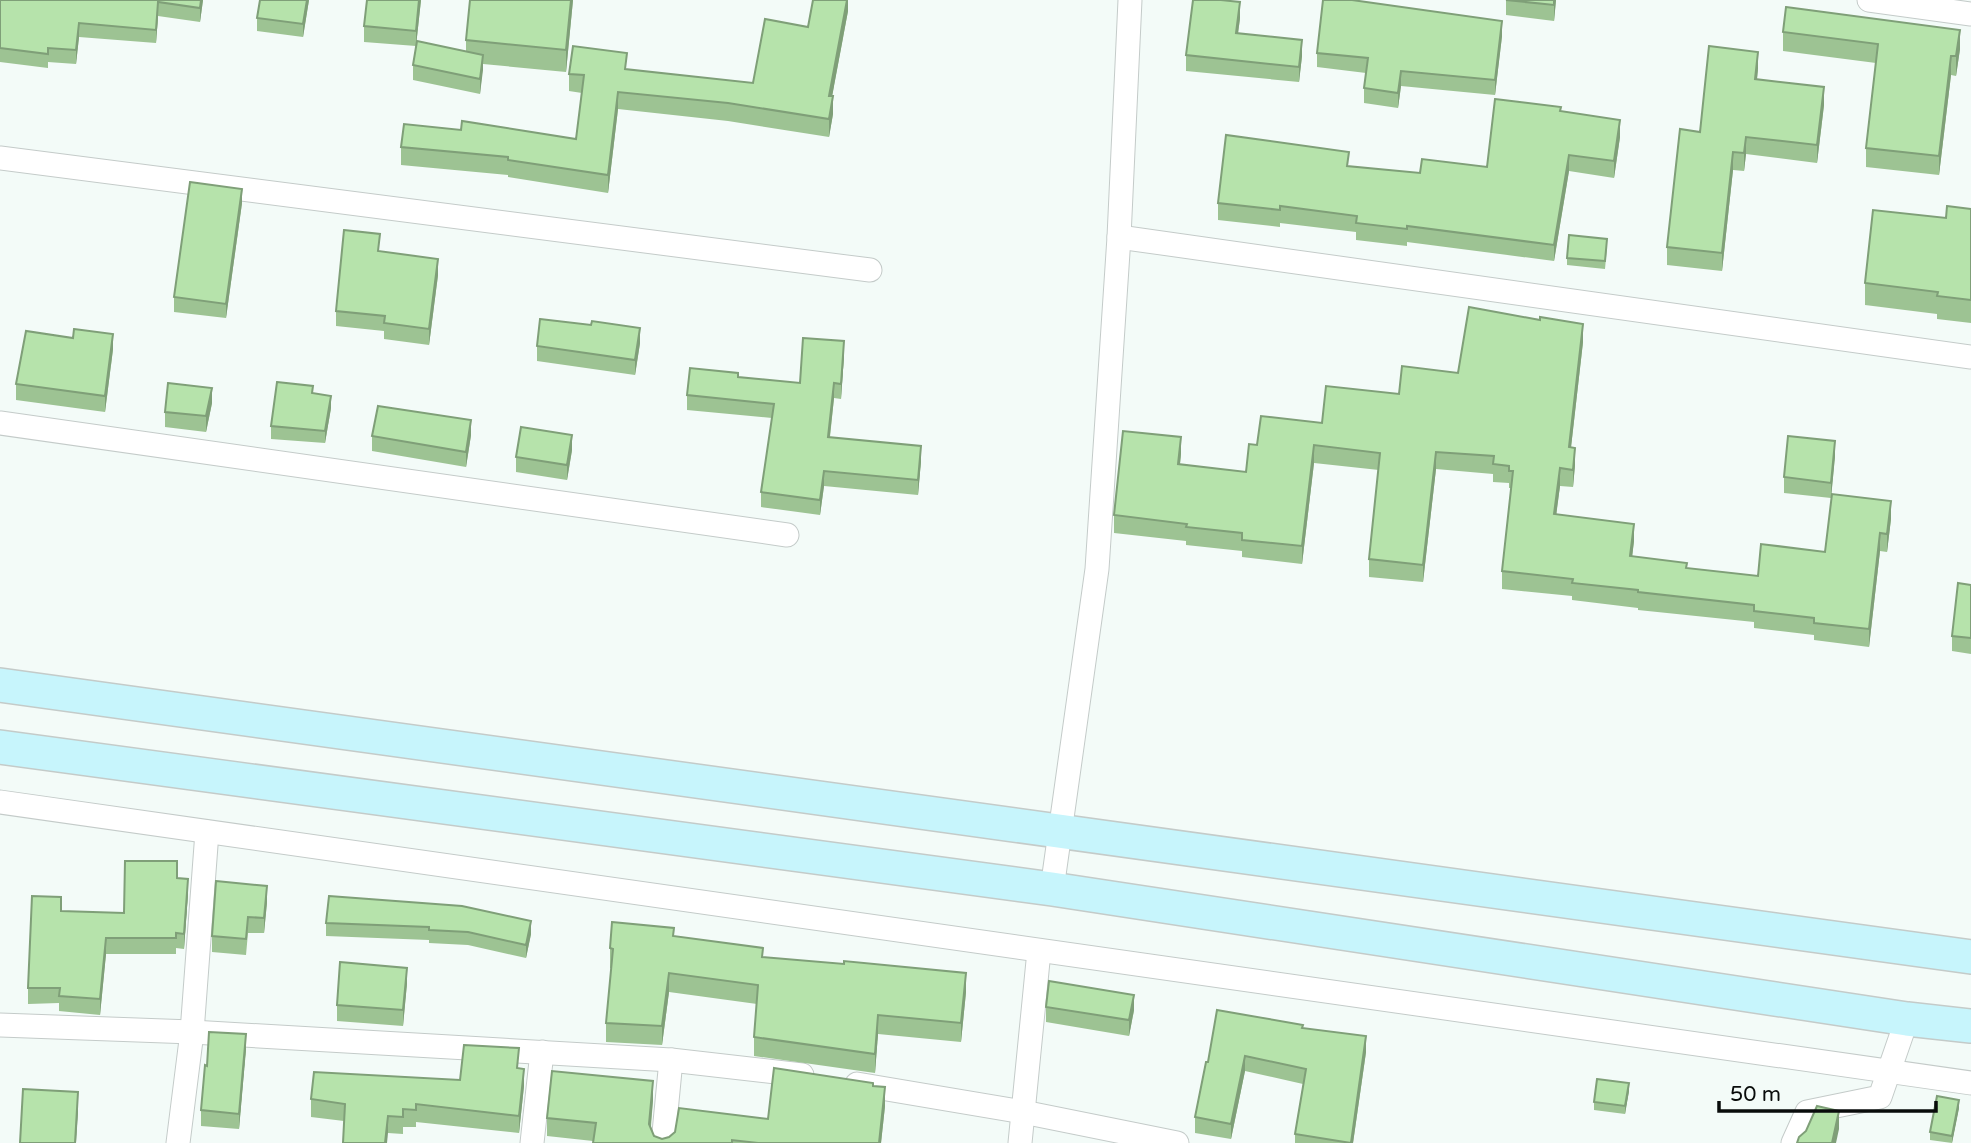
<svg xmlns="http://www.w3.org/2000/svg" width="1971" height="1143" viewBox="0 0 1971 1143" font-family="'Varela Round',sans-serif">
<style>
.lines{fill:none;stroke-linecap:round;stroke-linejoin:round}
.street-casing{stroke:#c4cbc9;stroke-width:25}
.secondary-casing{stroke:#c4cbc9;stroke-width:36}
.street{stroke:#fff;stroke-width:23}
.secondary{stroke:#c7f5fc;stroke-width:33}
.wall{fill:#9dc393}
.shaded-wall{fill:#7f9f78}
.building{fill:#b6e3ab;stroke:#7f9f78;stroke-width:2}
</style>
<rect width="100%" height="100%" fill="#f3fbf8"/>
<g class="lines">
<g class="street-casing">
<g id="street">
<path d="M1869 0 1971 14"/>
<path d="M0 158 870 270"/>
<path d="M1119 237 1971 357"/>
<path d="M0 423 787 535"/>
<path d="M0 802 1971 1083"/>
<path d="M1052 889 1097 569 1119 237 1130 0"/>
<path d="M0 1025 192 1032 671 1060 802 1075"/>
<path d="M857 1084 1023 1112 1177 1143"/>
<path d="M178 1143 192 1032 207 832"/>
<path d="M532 1143 542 1052"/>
<path d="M663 1143 671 1060"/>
<path d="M1020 1143 1039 951"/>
<path d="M1793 1143 1807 1112 1880 1097 1907 1019"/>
</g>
</g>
<g class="secondary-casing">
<g id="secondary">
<path d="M0 685 1971 957"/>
<path d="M0 747 1052 889 1907 1019 1971 1026"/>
</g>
</g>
<use href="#street" class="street"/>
<use href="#secondary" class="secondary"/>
</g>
<g class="wall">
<path d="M0 0H203L200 22 158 16 156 43 79 37 76 64 48 62V68L0 62Z"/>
<path d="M309 0 303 37 257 31V18Z"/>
<path d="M421 0 416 46 466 51V40L573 0 566 72 483 64 480 94 413 80V65L416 46 364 42V26Z"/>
<path d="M848 0V11L832 96 833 114 829 137 728 121 618 109 608 193 508 177V175L401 165V147L461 130 576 139 582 93 569 91V74L627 70 753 83 808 27Z"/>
<path d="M1506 0H1556L1554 21 1506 15Z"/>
<path d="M1240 18 1238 33 1302 56 1299 82 1186 71V55Z"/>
<path d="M1783 32 1960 49 1956 76 1951 75 1939 175 1866 167V148L1876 63 1783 51Z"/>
<path d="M1502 36 1495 95 1401 86 1398 108 1364 103V88L1366 73 1317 67V53Z"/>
<path d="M1758 69 1757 79 1824 105 1817 163 1746 154 1744 171 1733 170 1722 271 1667 265V247L1700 132Z"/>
<path d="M1561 111 1620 137 1614 178 1569 171 1554 261 1407 242V246L1356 240V232L1280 223V227L1218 220V203L1349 166 1420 173 1487 167Z"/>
<path d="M242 203 226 318 174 312V297Z"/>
<path d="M1971 209V323L1937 319V314L1865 305V283L1946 218Z"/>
<path d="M1607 247 1605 269 1567 265V258Z"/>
<path d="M379 251 438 275 429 345 384 339V331L336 326V311Z"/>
<path d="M1583 342 1571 447 1575 465 1573 487 1560 486 1556 515 1634 541 1632 557 1687 568 1758 576 1825 552 1891 519 1887 552 1880 551 1869 647 1814 640V635L1754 628V622L1638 610V608L1572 600V596L1502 589V571L1511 488H1509V483L1493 482V474L1436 469 1423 582 1369 577V559L1379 470 1314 463 1302 564 1242 557V551L1186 545V541L1114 533V515L1181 454 1180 464 1246 472 1257 445 1322 423 1458 373Z"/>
<path d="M640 343 635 375 537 361V346Z"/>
<path d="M113 349 105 412 16 400V384Z"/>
<path d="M844 356 841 399 834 398 830 437 921 461 918 495 824 486 820 515 761 507V492L772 418 687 410V395L738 377 800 383Z"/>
<path d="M212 403 206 432 165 427V412Z"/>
<path d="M331 408 325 443 271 439V426Z"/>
<path d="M471 435 466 467 372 451V436Z"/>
<path d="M572 450 567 480 516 472V457Z"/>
<path d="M1835 456 1831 498 1784 493V477Z"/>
<path d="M1971 585V654L1952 651V636Z"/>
<path d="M177 878 188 894 184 949 176 948V954H106L100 1015 59 1011V1003L28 1004V988L61 911 124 913Z"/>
<path d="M329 896 531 934 526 958 468 945 429 943V940L326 936V923Z"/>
<path d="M267 902 264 933H248L246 955 212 952V936Z"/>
<path d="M674 936 763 957 966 992 961 1042 878 1034 875 1073 754 1056V1037L757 1004 669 992 662 1045 606 1042V1023L611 968H610V948Z"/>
<path d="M407 983 403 1026 337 1021V1005Z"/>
<path d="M1046 1007 1134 1010 1129 1036 1046 1022Z"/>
<path d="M1303 1029 1366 1052 1353 1143H1295V1134L1303 1084 1245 1071 1231 1139 1195 1133V1117L1208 1062Z"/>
<path d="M246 1049 239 1129 201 1126V1110L207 1066Z"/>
<path d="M519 1069 524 1086 519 1133 416 1122V1127H403V1134L388 1133 344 1121 311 1117V1099L460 1080Z"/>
<path d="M873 1086 885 1106 881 1143H593V1141L547 1136V1118L653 1100 651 1127 654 1136 662 1139 768 1119Z"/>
<path d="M1629 1091 1625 1114 1594 1110V1102Z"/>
<path d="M1959 1108 1952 1143 1930 1140V1132Z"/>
</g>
<g class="shaded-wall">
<path d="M201 0H203L200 22V8Z"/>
<path d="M307 0H309L303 37V24Z"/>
<path d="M419 0H421L416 46V31Z"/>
<path d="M571 0H573L566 72V50Z"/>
<path d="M847 0H848V11L829 113V96Z"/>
<path d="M1554 0H1556L1554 21Z"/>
<path d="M158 2V16L156 43V30Z"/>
<path d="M1240 2V18L1236 49V33Z"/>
<path d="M1502 21V36L1495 95V80Z"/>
<path d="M79 23V37L76 64V50Z"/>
<path d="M1960 30V49L1956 76V56Z"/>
<path d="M1302 40V56L1299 82V67Z"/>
<path d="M1758 52V69L1755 97V79Z"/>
<path d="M483 55V70L480 94V79Z"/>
<path d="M1951 56V75L1939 175V156Z"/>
<path d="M1401 71V86L1398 108V93Z"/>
<path d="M1824 87V105L1817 163V145Z"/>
<path d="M618 92V109L608 193V175Z"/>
<path d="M833 96V114L829 137V119Z"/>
<path d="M1620 120V137L1614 178V161Z"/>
<path d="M1746 137V154L1744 171V153Z"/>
<path d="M1733 152V170L1722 271V253Z"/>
<path d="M1569 155V171L1554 261V245Z"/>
<path d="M242 189V203L226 318V304Z"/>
<path d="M438 259V275L429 345V329Z"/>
<path d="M1583 324V342L1569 465V447Z"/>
<path d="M640 328V343L635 375V360Z"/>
<path d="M113 334V349L105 412V396Z"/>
<path d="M844 341V356L841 399V384Z"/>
<path d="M834 383V398L828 452V437Z"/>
<path d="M212 388V403L206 432V416Z"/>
<path d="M331 396V408L325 443V431Z"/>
<path d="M471 420V435L466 467V452Z"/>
<path d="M572 435V450L567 480V465Z"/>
<path d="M1181 437V454L1178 481V464Z"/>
<path d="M1835 441V456L1831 498V483Z"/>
<path d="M1314 445V463L1302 564V546Z"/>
<path d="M921 446V461L918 495V480Z"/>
<path d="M1575 448V465L1573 487V470Z"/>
<path d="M1436 452V469L1423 582V565Z"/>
<path d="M1560 468V486L1554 532V514Z"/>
<path d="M824 471V486L820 515V500Z"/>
<path d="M1891 501V519L1887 552V534Z"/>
<path d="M1634 524V541L1630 574V556Z"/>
<path d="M1880 533V551L1869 647V629Z"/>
<path d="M188 879V894L184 949V934Z"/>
<path d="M267 886V902L264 933V918Z"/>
<path d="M531 921V934L526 958V945Z"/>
<path d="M106 938V954L100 1015V999Z"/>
<path d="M407 968V983L403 1026V1010Z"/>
<path d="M669 973V992L662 1045V1026Z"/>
<path d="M966 973V992L961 1042V1023Z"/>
<path d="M1134 995V1010L1129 1036V1020Z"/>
<path d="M878 1015V1034L875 1073V1054Z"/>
<path d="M246 1034V1049L239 1129V1114Z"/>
<path d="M1366 1036V1052L1353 1143H1351Z"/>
<path d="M1245 1056V1071L1231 1139V1124Z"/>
<path d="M524 1069V1086L519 1133V1116Z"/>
<path d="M653 1081V1100L649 1142V1124Z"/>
<path d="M1629 1083V1091L1625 1114V1106Z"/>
<path d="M885 1087V1106L881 1143H879Z"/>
<path d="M78 1092V1113L76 1143H75Z"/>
<path d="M1959 1100V1108L1952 1143V1136Z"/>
<path d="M1839 1111V1129L1836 1143H1832Z"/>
<path d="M388 1116V1133L387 1143H385Z"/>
</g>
<g class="building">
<path d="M0 0H201L200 8 158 2 156 30 79 23 76 50 48 48V54L0 48Z"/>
<path d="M260 0H307L303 24 257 18Z"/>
<path d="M367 0H419L416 31 364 26Z"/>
<path d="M470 0H571L566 50 466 40Z"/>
<path d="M813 0H847L829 96H833L829 119 728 103 618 92 608 175 508 160V157L401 147 404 124 461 130 462 121 576 139 584 75 569 74 573 46 627 53 625 69 753 83 765 19 808 27Z"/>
<path d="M1193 0H1221L1240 2 1236 33 1302 40 1299 67 1186 55Z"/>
<path d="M1323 0H1352L1502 21 1495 80 1401 71 1398 93 1364 88 1368 58 1317 53Z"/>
<path d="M1506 0H1554V5Z"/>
<path d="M1786 7 1960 30 1956 56H1951L1939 156 1866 148 1878 44 1783 32Z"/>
<path d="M417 41 483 55 480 79 413 65Z"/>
<path d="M1709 46 1758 52 1755 79 1824 87 1817 145 1746 137 1744 153 1733 152 1722 253 1667 247 1680 129 1700 132Z"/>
<path d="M1495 99 1561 107 1560 111 1620 120 1614 161 1569 155 1554 245 1407 226V229L1356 223 1357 216 1280 206V210L1218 203 1226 135 1349 152 1347 166 1420 173 1422 159 1487 167Z"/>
<path d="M190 182 242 189 226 304 174 297Z"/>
<path d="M1947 206 1971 209V300L1937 296 1938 292 1865 283 1873 210 1946 218Z"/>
<path d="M344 230 380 234 378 251 438 259 429 329 384 323 385 316 336 311Z"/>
<path d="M1569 235 1607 239 1605 261 1567 258Z"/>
<path d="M1469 307 1540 320V317L1583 324 1569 447 1575 448 1573 470 1560 468 1554 514 1634 524 1630 556 1687 563 1686 568 1758 576 1761 544 1825 552 1832 494 1891 501 1887 534 1880 533 1869 629 1814 623V618L1754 611V605L1638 592V590L1572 583 1573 579 1502 571 1513 471H1509V466L1493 464 1494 456 1436 452 1423 565 1369 559 1380 453 1314 445 1302 546 1242 540V533L1186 527 1187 524 1114 515 1123 431 1181 437 1178 464 1246 472 1249 444 1257 445 1261 416 1322 423 1326 386 1399 394 1402 366 1458 373Z"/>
<path d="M540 319 591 325 592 321 640 328 635 360 537 346Z"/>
<path d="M74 329 113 334 105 396 16 384 26 331 73 338Z"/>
<path d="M803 338 844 341 841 384 834 383 828 437 921 446 918 480 824 471 820 500 761 492 774 404 687 395 690 368 738 373V377L800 383Z"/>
<path d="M277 382 313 386 312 393 331 396 325 431 271 426Z"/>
<path d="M168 383 212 388 206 416 165 412Z"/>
<path d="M378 406 471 420 466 452 372 436Z"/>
<path d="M521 427 572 435 567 465 516 457Z"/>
<path d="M1788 436 1835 441 1831 483 1784 477Z"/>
<path d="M1958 583 1971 585V638L1952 636Z"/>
<path d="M125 861H177V878L188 879 184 934 176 933V938H106L100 999 59 996 60 988H28L32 896 61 897V911L124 913Z"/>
<path d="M216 881 267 886 264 918 248 917 246 939 212 936Z"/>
<path d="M329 896 462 906 531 921 526 945 468 932 429 930V927L326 923Z"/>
<path d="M612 922 674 928 673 936 763 948 762 957 844 964V961L966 973 961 1023 878 1015 875 1054 754 1037 758 985 669 973 662 1026 606 1023 613 949 610 948Z"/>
<path d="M340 962 407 968 403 1010 337 1005Z"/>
<path d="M1049 981 1134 995 1129 1020 1046 1007Z"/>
<path d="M1217 1010 1303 1025 1302 1028 1366 1036 1351 1143 1295 1134 1306 1069 1245 1056 1231 1124 1195 1117 1206 1062H1208Z"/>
<path d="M209 1032 246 1034 239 1114 201 1110 205 1065 207 1066Z"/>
<path d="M464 1045 519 1048 517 1068 524 1069 519 1116 416 1104V1110L403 1109V1117L388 1116 385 1143H343L345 1104 311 1099 314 1072 460 1080Z"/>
<path d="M774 1068 873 1083V1086L885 1087 879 1143H758L732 1140V1143H593L596 1123 547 1118 552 1071 653 1081 649 1124 654 1136 662 1139 669 1137 675 1132 679 1108 768 1119Z"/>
<path d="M1597 1079 1629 1083 1625 1106 1594 1102Z"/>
<path d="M23 1089 78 1092 75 1143H20Z"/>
<path d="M1937 1096 1959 1100 1952 1136 1930 1132Z"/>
<path d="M1817 1106 1839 1111 1832 1143H1797L1799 1137 1806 1131Z"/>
</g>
<path d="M1719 1101v10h217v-10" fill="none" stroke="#090c0b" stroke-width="3.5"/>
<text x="1730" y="1101" font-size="21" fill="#090c0b" stroke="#f3fbf8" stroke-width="5" paint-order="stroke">50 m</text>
</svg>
